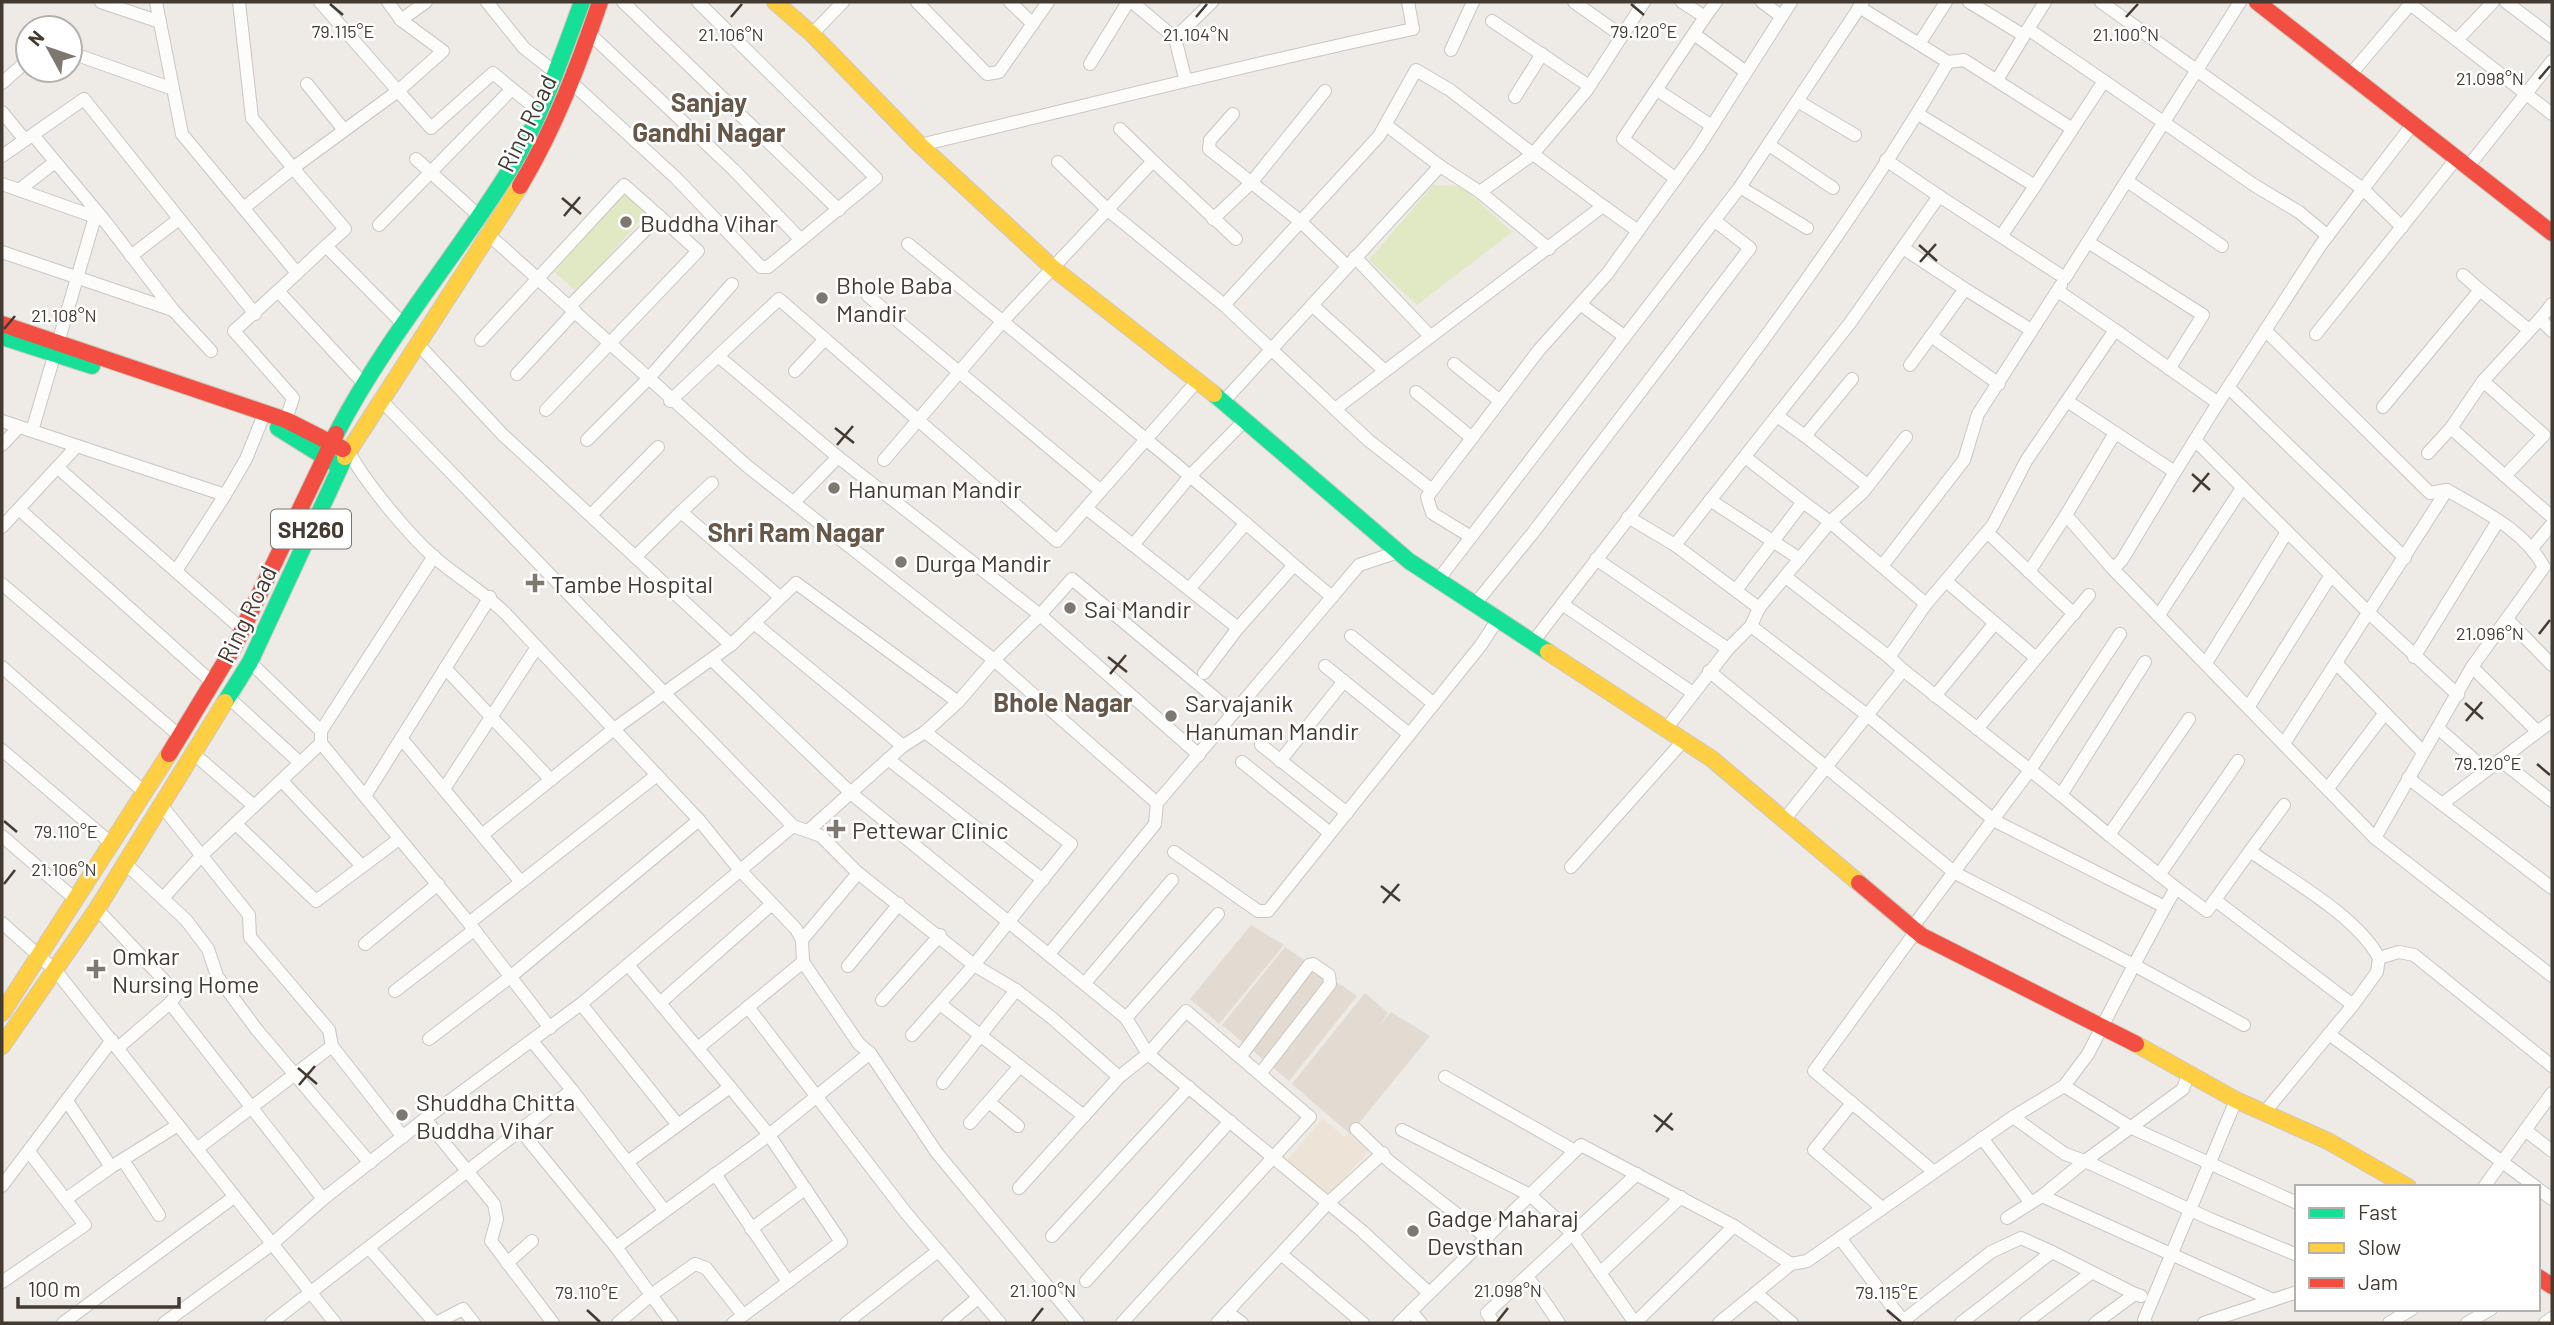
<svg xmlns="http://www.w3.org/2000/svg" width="2554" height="1325" viewBox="0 0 2554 1325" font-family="Barlow,sans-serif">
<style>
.residential{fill:#e3dbd2}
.education{fill:#ede3d6}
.green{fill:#e0e9c3}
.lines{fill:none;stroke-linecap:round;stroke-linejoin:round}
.street-casing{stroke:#cac6c1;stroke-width:14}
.fast-casing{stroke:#cfc8bd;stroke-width:18}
.slow-casing{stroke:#cfc8bd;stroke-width:18}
.jam-casing{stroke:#cfc8bd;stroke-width:18}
.street{stroke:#fcfcfb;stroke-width:12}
.fast{stroke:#16e098;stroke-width:16}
.slow{stroke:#ffcf43;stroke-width:16}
.jam{stroke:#f24e42;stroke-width:16}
.ticks{fill:none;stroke:#433a32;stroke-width:2.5}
.poi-dot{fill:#7f7871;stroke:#fff;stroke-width:2.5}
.labels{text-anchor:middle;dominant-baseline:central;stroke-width:5;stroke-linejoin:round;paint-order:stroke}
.shield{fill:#fff;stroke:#7b7570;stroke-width:2}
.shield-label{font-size:23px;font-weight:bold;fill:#433a32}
.street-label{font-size:24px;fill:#433a32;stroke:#fff}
.poi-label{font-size:24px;fill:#433a32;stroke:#fff;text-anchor:start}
.neighbourhood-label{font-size:26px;font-weight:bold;fill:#675749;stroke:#fff}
.ticks-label{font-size:18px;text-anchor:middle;fill:#433a32;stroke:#fff;stroke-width:5;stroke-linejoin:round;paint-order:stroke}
</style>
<rect width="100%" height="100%" fill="#eeeae5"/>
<g class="residential">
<path d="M1251 925 1284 945 1219 1024 1190 999Z"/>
<path d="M1285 947 1357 996 1289 1081 1222 1025Z"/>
<path d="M1365 993 1388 1013 1379 1026 1391 1012 1430 1036 1350 1134 1292 1084Z"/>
</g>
<path class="education" d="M1323 1119 1344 1137 1348 1133 1371 1148 1334 1190 1325 1193 1286 1161Z"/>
<g class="green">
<path d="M1433 185 1461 186 1512 232 1417 305 1369 260Z"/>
<path d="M625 193 647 213 577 292 554 272Z"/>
</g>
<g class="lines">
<g class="street-casing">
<g id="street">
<path d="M101 2 160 22"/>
<path d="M156 2 182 134 297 273 278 291 364 384"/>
<path d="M239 2 252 118 293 168 245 207"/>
<path d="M320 2 398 91 293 168 345 229 326 246"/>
<path d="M388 2 401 20 426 2"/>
<path d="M487 2 524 48 555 72"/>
<path d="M623 2 839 210"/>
<path d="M917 2 987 74 999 72 1048 2"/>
<path d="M1010 2 1033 24"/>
<path d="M1132 2 1175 38 1185 78"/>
<path d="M1574 2 1622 36"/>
<path d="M1682 2 1705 17 1716 2"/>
<path d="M1762 2 1781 16"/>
<path d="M1969 2 2023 35"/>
<path d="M2101 2 2363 189 2413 124"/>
<path d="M2506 2 2552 37"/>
<path d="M2410 4 2552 114"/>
<path d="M1859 7 1919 44 1946 2"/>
<path d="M1492 21 1589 86"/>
<path d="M589 33 734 170 801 240"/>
<path d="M812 34 843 2"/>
<path d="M1694 34 1746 72"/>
<path d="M1175 38 1212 2"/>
<path d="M2457 40 2493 2"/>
<path d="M1451 50 1473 2"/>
<path d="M83 57 173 89"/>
<path d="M1948 62 1964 60 2071 128"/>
<path d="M1090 64 1128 2"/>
<path d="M2350 75 2412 2"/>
<path d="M1997 80 2028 29"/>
<path d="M2104 81 2254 185 2299 212 2328 236"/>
<path d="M2 83 28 60"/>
<path d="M572 83 676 178 761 267H768L876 178 698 2"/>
<path d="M307 84 344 130"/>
<path d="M512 89 538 110"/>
<path d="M1657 90 1712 126"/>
<path d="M1515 97 1542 54"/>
<path d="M1799 102 1855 135"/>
<path d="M2 112 25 140"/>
<path d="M1233 114 1210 140 1209 149 1300 221 1347 266"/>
<path d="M1918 114 2035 186 2002 235"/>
<path d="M1386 125 1440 166"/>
<path d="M1120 129 1153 161"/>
<path d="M920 145C1085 106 1248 64 1413 29L1408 2"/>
<path d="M1769 145 1833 188"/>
<path d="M2 156 84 99 255 314"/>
<path d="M416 159 478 215"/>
<path d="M1058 162 1108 210 1224 305 1379 136 1416 70 1450 90 1533 154 1587 90 1644 2"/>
<path d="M2467 168 2552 61"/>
<path d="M1676 179 1623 139 1705 17"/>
<path d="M2127 181 2222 246"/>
<path d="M2 184 101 219"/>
<path d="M2035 186 2104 81 2028 29 2045 2"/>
<path d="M1740 187 1807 228"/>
<path d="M19 190 55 162"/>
<path d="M1480 192 1549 249"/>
<path d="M1939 196 2065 278 2240 2"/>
<path d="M1603 206 1638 231"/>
<path d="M95 217 32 431 225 495 246 459 261 422"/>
<path d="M1213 219 1251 183 1325 91"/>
<path d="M379 225 512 89 493 73 431 128 398 91 443 51 401 20"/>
<path d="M490 236 747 466 994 660 1040 615 838 457 718 356 670 401"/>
<path d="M2088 242 2203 315 2169 369"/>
<path d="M908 244C1037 350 1168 455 1294 565L1238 628 1133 545 1191 475 1245 420"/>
<path d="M1903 248 1965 289 1910 365"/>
<path d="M2 252 173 310 104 220 33 135"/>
<path d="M131 256 179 219"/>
<path d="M1355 257 1430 336"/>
<path d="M297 273 326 246 404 325"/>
<path d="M2463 275 2480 290"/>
<path d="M1965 289 2031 330"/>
<path d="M278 291 234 331 293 398 286 420"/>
<path d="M868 296 1100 490"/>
<path d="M1580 304 1624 336"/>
<path d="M2552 304 2540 319 2552 331"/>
<path d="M1224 305 1368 440 1432 490"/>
<path d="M1312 305 1385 371"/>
<path d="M173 310 211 351"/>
<path d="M2540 319 2483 381 2544 435 2505 476 2552 517"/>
<path d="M2115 330 2218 403 2320 246 2363 189 2402 227"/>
<path d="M2265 330 2430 493 2447 490C2483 511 2524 530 2544 567L2472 667 2375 838"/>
<path d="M2316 334 2456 159"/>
<path d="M1931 336 1999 384"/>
<path d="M481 340 624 185 659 216 570 306"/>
<path d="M417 343 503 435 731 645 614 729 482 835"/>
<path d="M718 356 779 299 1057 541 1198 380"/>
<path d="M1454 364 1500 401"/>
<path d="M795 371 825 339"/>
<path d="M517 374 575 311"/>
<path d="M2483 381 2451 428 2505 476"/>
<path d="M2228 387 2405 558"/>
<path d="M1416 392 1472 438"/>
<path d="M2067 401 2175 472 2218 403"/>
<path d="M1223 402 1440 166 1480 192 1533 154 1603 206 1335 409"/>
<path d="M2383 407 2480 290 2529 330"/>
<path d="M546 410 698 251 659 216"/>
<path d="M1777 416 1805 436 1852 379"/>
<path d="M2 421 32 431"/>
<path d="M1805 436 1866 484"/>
<path d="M587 440 648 379 732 284"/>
<path d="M2195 440 2369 613 2458 695"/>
<path d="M2 445 19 427"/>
<path d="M349 452C365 482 408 534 434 557 457 577 484 592 506 614L699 820 739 869 796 929 802 940 803 962 859 1044 870 1053 769 1135 616 1247 651 1295 618 1323"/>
<path d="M2428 453 2451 428"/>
<path d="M884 460 1002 322 1153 161 1236 239"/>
<path d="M58 468 244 631"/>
<path d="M1710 500 1800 559"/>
<path d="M794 502 838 457"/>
<path d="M1803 502 1830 522 1863 492 1906 437"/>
<path d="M1086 508 1133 545"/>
<path d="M19 509 214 684"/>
<path d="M681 512 712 483"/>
<path d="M591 515 658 447"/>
<path d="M2066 515 2115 433"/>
<path d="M1628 517 1675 545"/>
<path d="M2 527 77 446"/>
<path d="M1987 532 2074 614"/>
<path d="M1471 537 1432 513 1427 497 1539 350 1607 274 1698 148 1791 2"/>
<path d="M2533 547 2552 524"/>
<path d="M636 556 681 512 780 597"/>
<path d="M1596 559 1728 649 1751 626 1759 608 1675 545 1850 323 1939 196 1886 160"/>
<path d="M1294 565 1332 597"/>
<path d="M1882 566 1964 460 1978 414 2061 285"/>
<path d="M2113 569 2122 560 2175 472"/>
<path d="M176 571 225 495"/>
<path d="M2029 572 2066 515 2113 569 2375 838 2552 976"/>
<path d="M1787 578 1889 657"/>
<path d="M1438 580 1740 187 1863 2"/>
<path d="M2 584 181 737"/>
<path d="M1189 589 1246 523"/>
<path d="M1736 590 1803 502 1745 457"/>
<path d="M1475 604 1532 534 1750 248 1715 221"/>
<path d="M1562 604 1693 693"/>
<path d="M1926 604 1993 525 2026 461 2115 330 2058 291"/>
<path d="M1759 608 1830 522 1926 604 1889 657 1903 670 1784 820"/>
<path d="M2159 615 2242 488"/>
<path d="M2507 619 2552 665"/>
<path d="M754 623 903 746"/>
<path d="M1995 623 2036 658"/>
<path d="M1751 626 1867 715 1995 821 2165 907 2134 965 2244 1025"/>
<path d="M1351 636 1434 704"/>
<path d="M1533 642C1676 456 1830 264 1948 62L1919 44"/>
<path d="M731 645 796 583 958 702"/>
<path d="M2414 657 2498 521"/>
<path d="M712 660 852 794 1126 1018 1148 1054 1186 1011 1310 1117 1122 1323"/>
<path d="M250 662 321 731V743L469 923"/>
<path d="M2206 663 2287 532"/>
<path d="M2337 664 2423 752"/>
<path d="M1325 666 1409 734"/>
<path d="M2 667 144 792"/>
<path d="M2472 667 2537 731"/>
<path d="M445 668 551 780"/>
<path d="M1903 670 2030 770 2120 634"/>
<path d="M1709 671 1955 873 2134 965 2088 1054 2064 1086 2013 1117 1807 1261 1791 1264 1719 1323"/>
<path d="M1204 673 1238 628"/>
<path d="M1935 696 1995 623 1947 582"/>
<path d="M228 697 299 762"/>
<path d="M2249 706 2331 575"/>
<path d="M1666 729 1728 649"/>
<path d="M1977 729 2089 595"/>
<path d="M2439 729 2486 770"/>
<path d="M321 731 434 556"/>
<path d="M401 738 521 882"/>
<path d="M2285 742 2447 490"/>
<path d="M1261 745 1347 813"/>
<path d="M2 750 112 844"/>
<path d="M193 753 254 806"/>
<path d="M1199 755 1040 615 1072 579 1232 712"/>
<path d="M888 759 1043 880"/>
<path d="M2500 760 2552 801"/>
<path d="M1280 761 1344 681"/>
<path d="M1242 762 1330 833"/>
<path d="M2408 778 2552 888"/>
<path d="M282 781 361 865"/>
<path d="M2328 788 2385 713"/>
<path d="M444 789 537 647"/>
<path d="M2061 795 2109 835 2189 719"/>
<path d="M365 796 490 597"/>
<path d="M2442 804 2552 721"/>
<path d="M162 806 249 915 250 937 329 1030 332 1046 198 1148"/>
<path d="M236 824 316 901 399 839"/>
<path d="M793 826 821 836 858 873 974 965 1016 990 1052 1018 1119 1077 1148 1054 1362 1231 1429 1293"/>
<path d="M808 831 903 746 925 732"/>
<path d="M2109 835 2176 888 2165 907"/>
<path d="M2 836 75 899"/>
<path d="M2250 851 2284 805"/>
<path d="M1174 852 1258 911H1268L1481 645 1498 619"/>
<path d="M126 864 186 920 208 949 217 976 257 1030 370 1163"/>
<path d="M1571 867 1684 740"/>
<path d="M2159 875 2238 761"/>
<path d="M2176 888 2207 911 2250 851C2289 879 2357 916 2379 958L2377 972 2353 1005 2264 1113"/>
<path d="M164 897 200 857 321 743"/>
<path d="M2215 900 2353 1005"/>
<path d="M97 909 177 994 170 1003"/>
<path d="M2 923 56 971 335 1323"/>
<path d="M1912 928 2030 770 2061 795 2145 662"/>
<path d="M1916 931 1814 1071 1934 1172"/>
<path d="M802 940 858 873"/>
<path d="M365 944 438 884"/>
<path d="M1049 954 1155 824 1157 803 1332 597 1359 565 1398 552"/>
<path d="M2379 958 2399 952 2414 955 2552 1066"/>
<path d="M629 966 730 1087"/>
<path d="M848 966 899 904"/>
<path d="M1085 983 1172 880"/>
<path d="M395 991 474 930"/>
<path d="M882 1000 940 935"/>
<path d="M661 1002 772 904"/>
<path d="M581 1004 678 1125 730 1087 769 1135 841 1242 788 1282"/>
<path d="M940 1004 1084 1116"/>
<path d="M748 1007 906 1213 1000 1323"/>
<path d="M1126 1018 1218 914"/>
<path d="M550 1028 469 923 657 775"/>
<path d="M2329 1034 2536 1187"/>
<path d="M912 1035 974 965 1071 844 925 732 958 702 994 660 1157 803"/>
<path d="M429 1039 509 978 699 820"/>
<path d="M532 1041 572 1090"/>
<path d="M332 1046 403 1137"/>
<path d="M119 1047 170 1003 323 1199"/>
<path d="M698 1048 803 962"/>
<path d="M870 1053 937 1153 1078 1323"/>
<path d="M1240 1057 1309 965 1313 964 1329 975 1330 984 1260 1074"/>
<path d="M1445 1077 1575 1151"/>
<path d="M943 1083 1016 990"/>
<path d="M2064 1086 2132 1128 2297 1203"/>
<path d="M67 1101 111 1167 178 1125"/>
<path d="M989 1102 1018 1126"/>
<path d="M1852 1103 1814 1150 1882 1208"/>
<path d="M2013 1117 2065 1154 2085 1161 2183 1089 2188 1075"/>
<path d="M425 1119 494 1204 497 1219 491 1241 553 1323"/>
<path d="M970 1123 1020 1066"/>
<path d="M1356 1129 1390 1162 1487 1238"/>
<path d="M1402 1130 1530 1195 1573 1234 1635 1323"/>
<path d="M2525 1130 2552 1151"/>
<path d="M521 1131 616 1247"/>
<path d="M1982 1138 2030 1202"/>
<path d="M123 1160 159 1215"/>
<path d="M629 1161 678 1125"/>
<path d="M715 1174 788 1282 733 1323"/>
<path d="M2 1186 112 1040"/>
<path d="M2484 1187 2552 1093"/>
<path d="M1019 1188 1119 1077"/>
<path d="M2538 1189 2552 1199"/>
<path d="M2042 1196 2273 1300"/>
<path d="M66 1199 111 1167"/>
<path d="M2007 1218 2042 1196 2085 1161 2210 1219 2297 1255"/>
<path d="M751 1229 805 1189"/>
<path d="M1052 1236 1189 1087"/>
<path d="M1840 1238 1903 1321 1991 1252 2021 1238 2052 1252"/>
<path d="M369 1248 435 1323"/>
<path d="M1281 1254 1363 1323"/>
<path d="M507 1263 532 1241"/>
<path d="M1600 1273 1681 1197"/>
<path d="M1527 1276 1559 1323"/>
<path d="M1086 1281 1230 1121"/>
<path d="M2 1282 85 1225 30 1153"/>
<path d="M1756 1293 1792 1323"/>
<path d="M1411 1311 1421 1323"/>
<path d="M1227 1312 1242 1323"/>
<path d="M63 1323 234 1197"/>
<path d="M164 1323 271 1245 323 1199 425 1119 581 1004 793 826 380 399"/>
<path d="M271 1323 572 1090 664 1210"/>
<path d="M436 1323 463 1309 474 1323"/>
<path d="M672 1323 651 1295 695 1264 706 1268 743 1315"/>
<path d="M846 1323 938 1251"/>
<path d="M948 1323 978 1298"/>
<path d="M1217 1323 1327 1204 1383 1153"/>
<path d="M1399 1323 1581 1145 1734 1226 1791 1264"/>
<path d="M1494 1323 1487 1313 1637 1174"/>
<path d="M1635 1323 1734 1226"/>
<path d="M1961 1323 2052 1252 2135 1294"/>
<path d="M2025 1323 2091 1273"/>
<path d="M2095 1323 2135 1294 2141 1296"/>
<path d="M2146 1323 2144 1320 2236 1100"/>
<path d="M2204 1323 2297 1292"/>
<path d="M2389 1323 2412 1309"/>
<path d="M2467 1323 2491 1309"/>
<path d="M2545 1323 2552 1318"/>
</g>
</g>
<g class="fast-casing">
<g id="fast">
<path d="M2 337 92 366"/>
<path d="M1214 394 1409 561 1548 652"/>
<path d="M278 428 334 463"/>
<path d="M336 434C385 339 455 258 511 168 542 116 561 58 582 2"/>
<path d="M225 702 250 662 345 457"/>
</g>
</g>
<g class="slow-casing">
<g id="slow">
<path d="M775 2 812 34 920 145 1053 268 1214 394"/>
<path d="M345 457 520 186"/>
<path d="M1548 652 1712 759 1859 883"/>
<path d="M2 1013 169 754"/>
<path d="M2136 1044 2236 1100 2328 1141 2408 1187"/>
<path d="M2 1046 97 909 225 702"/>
</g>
</g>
<g class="jam-casing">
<g id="jam">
<path d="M2257 2 2552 233"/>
<path d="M520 186C555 128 578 66 600 2"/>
<path d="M2 324 286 420 343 449"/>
<path d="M169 754 234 647 336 434"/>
<path d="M1859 883 1922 936 2136 1044"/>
<path d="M2538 1277 2552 1286"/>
</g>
</g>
<use href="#street" class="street"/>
<use href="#fast" class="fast"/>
<use href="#slow" class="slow"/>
<use href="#jam" class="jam"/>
</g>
<path class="ticks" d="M330 4 343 15M1631 4 1644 15M731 17 742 4M1196 17 1207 4M2126 17 2138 4M2539 79 2550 66M562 198 581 214M564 216 580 197M1919 245 1937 261M1920 262 1936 244M4 329 15 316M835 428 854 443M837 445 853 426M2192 474 2210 490M2193 492 2209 473M2539 634 2550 620M1108 657 1127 672M1110 674 1126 655M2465 703 2483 719M2466 721 2482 702M2537 764 2550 775M4 821 17 832M4 884 15 870M1381 886 1400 901M1383 903 1399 884M298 1068 317 1084M299 1085 315 1066M1654 1115 1673 1130M1656 1132 1672 1113M587 1310 600 1322M1887 1310 1901 1322M1032 1322 1043 1308M1497 1322 1508 1308"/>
<g class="poi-dot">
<circle cx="626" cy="222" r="7"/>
<circle cx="822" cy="298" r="7"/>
<circle cx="834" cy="488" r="7"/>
<circle cx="901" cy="562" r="7"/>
<path d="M531.5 572.5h7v7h7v7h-7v7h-7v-7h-7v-7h7z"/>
<circle cx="1070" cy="608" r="7"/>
<circle cx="1171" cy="716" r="7"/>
<path d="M832.5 818.5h7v7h7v7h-7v7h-7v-7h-7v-7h7z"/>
<path d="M92.5 958.5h7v7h7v7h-7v7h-7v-7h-7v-7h7z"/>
<circle cx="402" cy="1115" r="7"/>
<circle cx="1413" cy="1231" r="7"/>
</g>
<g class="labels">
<rect class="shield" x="271" y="509.5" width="80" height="39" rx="5"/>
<g class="shield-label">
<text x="311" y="529">SH260</text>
</g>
<g class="street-label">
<text transform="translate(526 123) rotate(-64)">Ring Road</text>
<text transform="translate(246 614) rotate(-64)">Ring Road</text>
</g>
<g class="poi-label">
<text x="640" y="222">Buddha Vihar</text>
<text x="836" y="284">Bhole Baba<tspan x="836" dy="28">Mandir</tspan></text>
<text x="848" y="488">Hanuman Mandir</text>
<text x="915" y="562">Durga Mandir</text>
<text x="551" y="583">Tambe Hospital</text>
<text x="1084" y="608">Sai Mandir</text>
<text x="1185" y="702">Sarvajanik<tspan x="1185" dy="28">Hanuman Mandir</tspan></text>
<text x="852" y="829">Pettewar Clinic</text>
<text x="112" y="955">Omkar<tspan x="112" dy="28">Nursing Home</tspan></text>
<text x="416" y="1101">Shuddha Chitta<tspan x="416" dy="28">Buddha Vihar</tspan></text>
<text x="1427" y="1217">Gadge Maharaj<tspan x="1427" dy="28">Devsthan</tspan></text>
</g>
<g class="neighbourhood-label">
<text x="709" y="101">Sanjay<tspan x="709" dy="30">Gandhi Nagar</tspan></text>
<text x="796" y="531">Shri Ram Nagar</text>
<text x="1063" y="701">Bhole Nagar</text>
</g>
</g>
<g class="ticks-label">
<text x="343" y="38">79.115°E</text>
<text x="1644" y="38">79.120°E</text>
<text x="731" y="41">21.106°N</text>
<text x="1196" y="41">21.104°N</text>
<text x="2126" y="41">21.100°N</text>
<text x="2490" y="85">21.098°N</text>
<text x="64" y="322">21.108°N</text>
<text x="2490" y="640">21.096°N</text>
<text x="2488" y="770">79.120°E</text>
<text x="66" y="838">79.110°E</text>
<text x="64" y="876">21.106°N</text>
<text x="1043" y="1297">21.100°N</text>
<text x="1508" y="1297">21.098°N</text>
<text x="587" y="1299">79.110°E</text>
<text x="1887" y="1299">79.115°E</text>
</g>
<rect width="2554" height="1325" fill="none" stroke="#433a32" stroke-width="7"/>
<rect x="2295" y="1185" width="245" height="126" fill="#ffffff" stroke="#b4b0ad" stroke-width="2"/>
<rect x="2309" y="1208" width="35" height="10" fill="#16e098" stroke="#b4b0ad" stroke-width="2"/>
<text x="2358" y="1220" font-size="21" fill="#433a32">Fast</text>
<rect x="2309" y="1243" width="35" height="10" fill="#ffcf43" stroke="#b4b0ad" stroke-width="2"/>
<text x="2358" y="1255" font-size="21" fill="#433a32">Slow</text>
<rect x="2309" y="1278" width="35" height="10" fill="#f24e42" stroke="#b4b0ad" stroke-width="2"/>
<text x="2358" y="1290" font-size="21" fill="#433a32">Jam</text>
<g transform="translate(49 49) rotate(310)"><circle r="33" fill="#ffffff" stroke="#b4b0ad" stroke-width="2"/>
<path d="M0-5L12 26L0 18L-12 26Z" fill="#7f7871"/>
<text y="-10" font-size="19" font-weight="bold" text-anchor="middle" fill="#433a32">N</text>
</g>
<path d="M18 1297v10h161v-10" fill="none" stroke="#433a32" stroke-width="3.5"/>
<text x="28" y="1297" font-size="21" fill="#433a32" stroke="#ffffff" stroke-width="5" paint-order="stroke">100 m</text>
</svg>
